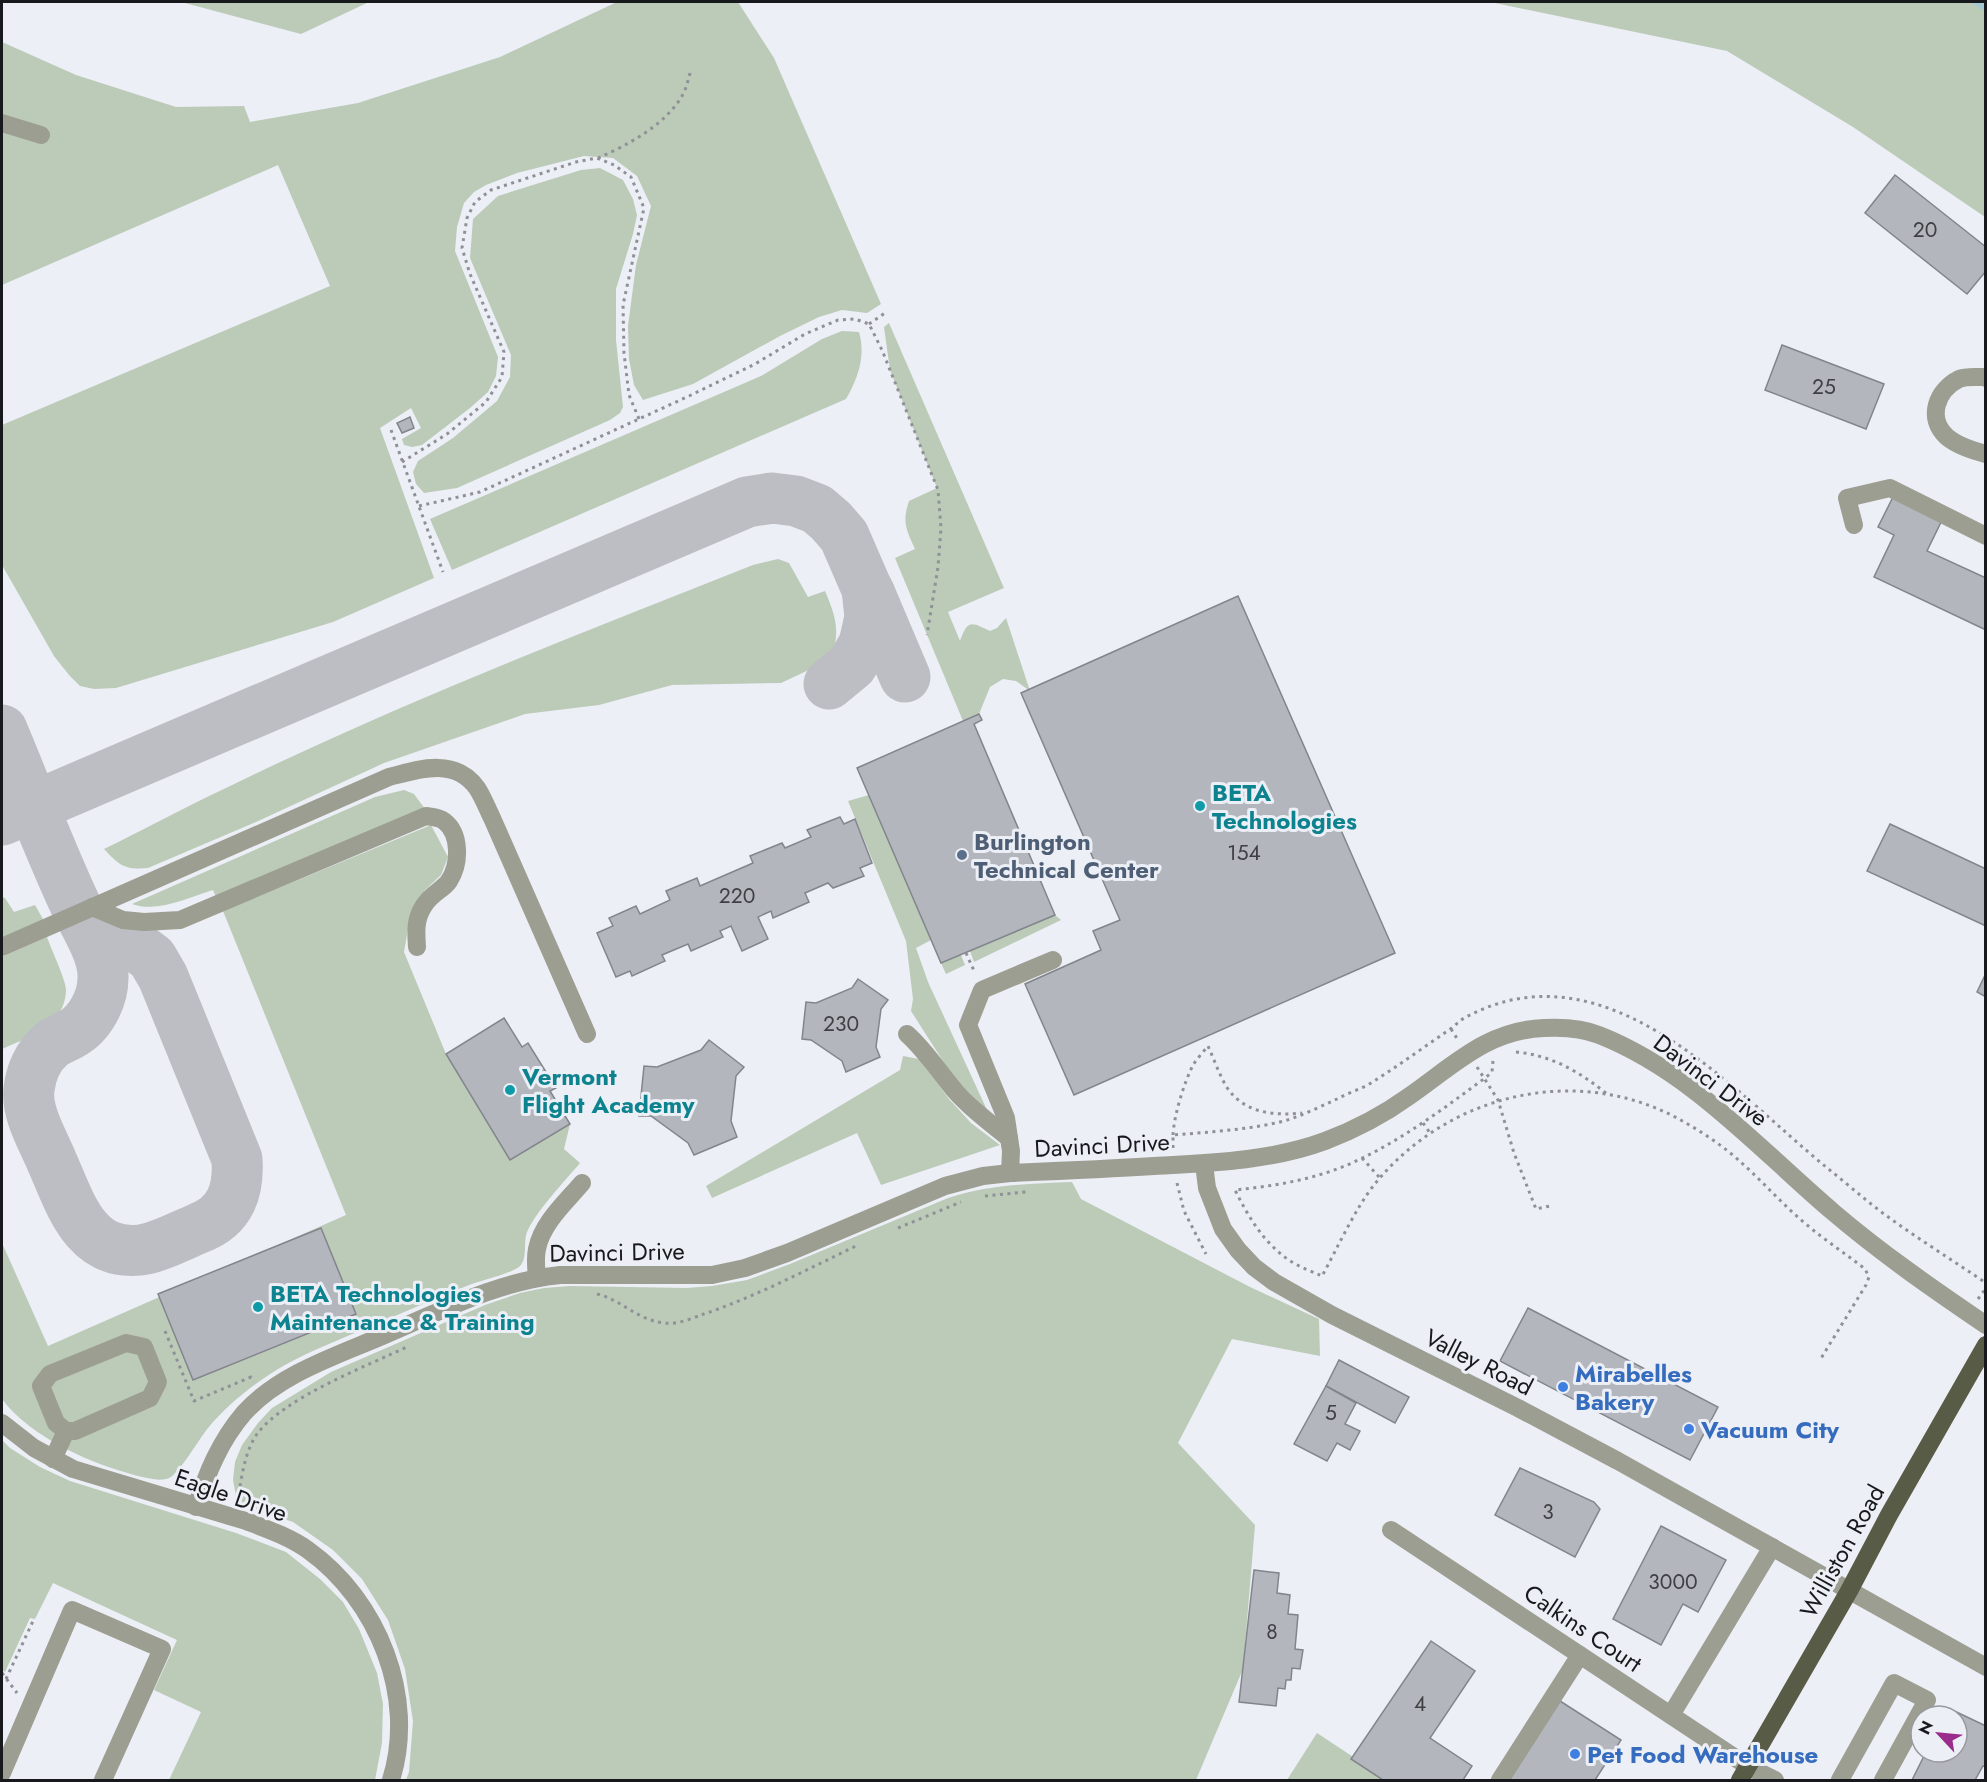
<svg xmlns="http://www.w3.org/2000/svg" width="1987" height="1782" viewBox="0 0 1987 1782" font-family="Jost,sans-serif">
<style>
.green{fill:#bccab8}
.lines{fill:none;stroke-linecap:round;stroke-linejoin:round}
.stream{stroke:#a6cad2;stroke-width:5}
.taxiway{stroke:#bcbec4;stroke-width:51}
.building{fill:#b4b6bd;stroke:#82858b;stroke-width:1.5}
.path{stroke:#8f9197;stroke-width:3;stroke-dasharray:3 4.5;stroke-linecap:butt}
.minor{stroke:#9c9e91;stroke-width:18}
.major{stroke:#585b45;stroke-width:18}
.culture-dot{fill:#0f9aa8;stroke:#eceff6;stroke-width:2}
.service-dot{fill:#5c6f8a;stroke:#eceff6;stroke-width:2}
.shop-dot{fill:#3f7fe0;stroke:#eceff6;stroke-width:2}
.labels{text-anchor:middle;dominant-baseline:central;stroke-width:6;stroke-linejoin:round;paint-order:stroke}
.number-label{font-size:21px;fill:#3f4044}
.culture-label{font-size:24px;font-weight:bold;fill:#0d838f;stroke:#eceff6;text-anchor:start}
.service-label{font-size:24px;font-weight:bold;fill:#4e5e75;stroke:#eceff6;text-anchor:start}
.street-label{font-size:24px;fill:#18191c;stroke:#eceff6}
.shop-label{font-size:24px;font-weight:bold;fill:#366cbe;stroke:#eceff6;text-anchor:start}
</style>
<rect width="100%" height="100%" fill="#eceff6"/>
<g class="green">
<path d="M181 2H369L301 34Z"/>
<path d="M617 2H738L774 58 881 304 867 313 842 310 819 317 780 336 693 384 643 400 634 385 629 359 628 326 636 265 651 206 637 176 613 158 584 156 517 173 486 185 474 192 464 203 457 227 455 251 498 357 496 376 488 392 470 408 422 445 412 447 404 445 402 439 421 428 411 408 380 428 434 578 333 622 116 688 94 689 80 686 69 675 54 656 2 565V425L330 286 278 165 2 285V130L45 142 49 130 2 116V42L76 75 176 107 244 106 250 122 358 103 500 57Z"/>
<path d="M1490 2H1985V217L1853 127 1727 51Z"/>
<path d="M600 168 623 180 633 199 637 215 633 234 616 289V340L623 407 620 413 610 420 457 488 424 493 416 484 413 472 418 461 453 438 497 401 510 377 511 355 470 258 473 219 498 196 581 170Z"/>
<path d="M889 323 1004 588 948 612 960 641C968 619 971 622 990 631L997 628 1006 618 1030 691 1016 681 1003 679 990 687 979 714 963 721 895 558 915 549C906 529 902 522 909 501L937 488 890 370 884 327Z"/>
<path d="M842 331 859 332C866 356 858 378 846 399L452 570 430 519 761 376 822 339Z"/>
<path d="M778 559 789 563 808 597 825 591C836 617 841 632 830 660L781 683 672 685 599 705 525 714 384 763 256 822 148 868C125 870 120 866 104 849 145 829 185 807 226 788 397 704 576 635 753 565Z"/>
<path d="M404 790 414 794 425 809 217 899 213 890C187 898 158 913 132 904L375 797Z"/>
<path d="M869 795 931 940 916 948 928 982 987 1110 961 1085 950 1072 911 1011 913 999 906 941 848 801Z"/>
<path d="M431 825 448 857 441 875 425 890 409 923 404 952 446 1054 510 1160 570 1124 564 1149 580 1163C564 1182 537 1210 527 1232 523 1242 528 1258 520 1266 513 1273 480 1281 469 1285 436 1298 404 1312 372 1326 343 1338 312 1350 285 1365 257 1381 228 1404 208 1428 199 1439 179 1474 169 1478 160 1482 148 1478 138 1476 92 1464 31 1438 2 1399V1243L48 1346 346 1215 223 911Z"/>
<path d="M2 897 5 898 14 912 35 905 44 921 2 940Z"/>
<path d="M1055 915 1061 920 974 962 970 951Z"/>
<path d="M47 937C51 949 66 980 66 990 65 1026 29 1037 2 1049V957Z"/>
<path d="M961 955 965 965 946 974 941 963Z"/>
<path d="M903 1056 919 1059 949 1099 971 1123 1000 1145 881 1185 857 1133 712 1198 706 1186 900 1070Z"/>
<path d="M1072 1182 1081 1199 1250 1287 1319 1319 1320 1356 1232 1339 1178 1443 1255 1525 1243 1669 1196 1780H406L409 1772 413 1721 405 1669 388 1620 362 1579 333 1550 293 1522 244 1505 236 1496 233 1480 235 1462 242 1445 258 1423 272 1408 331 1372 485 1305 520 1293 544 1288 570 1286 687 1288 712 1286 747 1280 790 1264 948 1198C991 1184 1027 1184 1072 1182Z"/>
<path d="M2 1440 10 1448 40 1467 70 1481 236 1533 286 1552 320 1579 343 1602 359 1629 377 1673 383 1704 382 1743 375 1780H169L201 1712 154 1690 177 1640 53 1583 35 1619 30 1618 5 1672 2 1669Z"/>
<path d="M1317 1733 1388 1780H1287Z"/>
</g>
<g class="lines">
<path class="stream" d="M1975 2 1986 9"/>
<g class="taxiway">
<path d="M869 592 905 677"/>
<path d="M2 730C26 787 48 846 74 902 84 925 104 952 103 978 103 999 90 1024 71 1034 64 1038 57 1040 51 1045 38 1056 31 1073 29 1089 26 1113 43 1140 52 1162 70 1202 84 1256 140 1250 155 1249 183 1235 199 1228 231 1216 239 1190 237 1159L163 977 152 958 137 947 100 931 79 912"/>
<path d="M2 820 747 502 772 498 796 501 817 509 831 521 844 536 867 589 870 617 864 644 852 665 829 684"/>
</g>
</g>
<g class="building">
<path d="M1895 175 1986 247V271L1967 294 1865 213Z"/>
<path d="M1782 345 1884 384 1866 429 1765 390Z"/>
<path d="M410 417 414 428 402 433 397 423Z"/>
<path d="M1894 495 1943 518 1927 551 1986 578V630L1874 577 1894 535 1878 527Z"/>
<path d="M1238 596 1395 953 1074 1095 1025 984 1101 950 1093 931 1120 920 1021 693Z"/>
<path d="M979 714 982 720 974 724 1055 915 941 963 857 768Z"/>
<path d="M840 817 844 824 855 819 872 863 860 868 864 876 833 888 828 883 805 893 809 902 773 918 771 911 758 917 768 939 742 951 731 926 720 931 723 937 691 951 688 944 662 955 665 961 632 976 630 971 616 977 597 933 613 926 609 918 636 906 640 914 670 900 666 891 697 878 700 886 753 863 750 856 782 843 785 848 811 837 807 830Z"/>
<path d="M1890 824 1986 869V926L1867 871Z"/>
<path d="M1986 973V997L1977 992Z"/>
<path d="M858 979 888 1000 881 1009 876 1047 880 1057 846 1072 842 1061 811 1040 802 1039 806 1002 816 1003 852 988Z"/>
<path d="M504 1018 522 1047 528 1043 556 1088 550 1091 570 1124 510 1160 446 1054Z"/>
<path d="M709 1040 744 1067 736 1076 731 1121 737 1137 694 1155 688 1143 651 1116H639L644 1066 657 1067 701 1050Z"/>
<path d="M321 1228 356 1314 193 1380 158 1294Z"/>
<path d="M1528 1308 1718 1407 1690 1460 1500 1361Z"/>
<path d="M1339 1360 1409 1397 1395 1423 1326 1386Z"/>
<path d="M1326 1386 1356 1403 1345 1424 1360 1431 1350 1450 1337 1443 1327 1461 1294 1444Z"/>
<path d="M1520 1468 1594 1502 1600 1509 1575 1557 1495 1515Z"/>
<path d="M1661 1526 1726 1560 1698 1612 1683 1604 1661 1645 1613 1619Z"/>
<path d="M1254 1570 1279 1573 1277 1593 1290 1595 1288 1614 1298 1615 1295 1649 1303 1650 1300 1669 1292 1668 1291 1680H1286L1285 1689 1278 1688 1276 1706 1239 1702Z"/>
<path d="M1431 1641 1475 1671 1430 1738 1472 1766 1463 1780H1383L1351 1759Z"/>
<path d="M1560 1701 1621 1740 1595 1780H1509Z"/>
<path d="M1948 1708 1986 1726V1767L1983 1766 1975 1780H1912L1926 1752H1957V1716H1944Z"/>
</g>
<g class="lines">
<g class="path">
<path d="M598 158C628 145 665 125 682 96 686 89 688 81 690 73"/>
<path d="M869 324 885 313"/>
<path d="M391 430 443 572"/>
<path d="M402 462 447 434 486 402 502 377 504 352 470 274 462 248 467 218 475 202 491 190 576 162 597 158 614 165 631 177 644 208 623 305 624 353 629 395 639 419"/>
<path d="M419 506 480 492 689 396 755 364 805 334 838 320 855 319 869 324 882 350 938 490 941 528 938 567 927 635"/>
<path d="M966 953 975 973"/>
<path d="M1451 1029 1458 1040"/>
<path d="M1516 1052C1551 1055 1580 1072 1607 1094"/>
<path d="M1493 1061 1492 1072 1485 1078C1443 1109 1402 1140 1354 1162 1317 1179 1275 1186 1235 1190 1249 1218 1265 1245 1292 1262 1302 1268 1313 1272 1322 1276 1337 1249 1355 1209 1374 1185 1446 1095 1574 1063 1677 1118 1701 1131 1725 1147 1744 1165 1766 1185 1785 1207 1807 1225 1826 1241 1846 1254 1865 1269L1869 1277 1866 1285 1820 1360"/>
<path d="M1477 1067 1498 1100 1514 1153 1536 1209 1550 1206"/>
<path d="M1423 1123 1430 1133"/>
<path d="M1173 1135C1174 1115 1184 1083 1193 1065 1197 1059 1203 1052 1208 1046 1214 1059 1219 1074 1226 1086 1243 1113 1273 1116 1302 1113"/>
<path d="M1173 1148V1135C1209 1132 1245 1130 1280 1122 1300 1117 1319 1107 1337 1099 1348 1093 1361 1089 1371 1083 1398 1066 1424 1047 1449 1030 1456 1025 1461 1019 1468 1016 1606 944 1730 1088 1826 1167 1845 1182 1864 1199 1884 1214 1917 1238 1952 1260 1986 1283"/>
<path d="M1362 1158 1380 1178"/>
<path d="M1177 1183 1184 1211 1206 1254"/>
<path d="M985 1196 1026 1192"/>
<path d="M898 1228 961 1202"/>
<path d="M597 1294C622 1300 637 1320 664 1323 678 1325 692 1318 704 1314 757 1296 806 1270 856 1246"/>
<path d="M1978 1299 1986 1288"/>
<path d="M165 1331 194 1401 251 1377 254 1381"/>
<path d="M240 1486C243 1469 247 1448 257 1434 285 1397 367 1366 409 1346"/>
<path d="M2 1673 17 1693"/>
<path d="M6 1679 34 1619"/>
</g>
<g class="minor">
<path d="M2 123 41 135"/>
<path d="M1986 378 1983 377C1975 377 1966 376 1959 379 1937 390 1926 418 1947 437 1958 446 1972 450 1986 454"/>
<path d="M1854 525 1847 498 1890 488 1986 536"/>
<path d="M92 907 123 920 144 922 180 920 426 816C433 817 439 817 444 821 461 834 460 864 449 881 443 890 431 893 423 907 415 920 416 932 417 947"/>
<path d="M2 947 389 777C419 769 455 757 477 788 483 797 487 808 492 818L587 1034"/>
<path d="M907 1034C926 1051 939 1072 956 1092 971 1109 991 1124 1009 1138"/>
<path d="M1204 1164 1207 1188 1223 1229 1238 1250 1254 1267 1274 1282 1332 1315 1518 1408 1618 1461 1986 1667"/>
<path d="M1010 1173 1011 1151 1006 1118 968 1025 982 990 1053 960"/>
<path d="M537 1277C536 1268 535 1258 537 1249 542 1223 566 1202 582 1183"/>
<path d="M2 1423 34 1448 73 1469 246 1521C267 1529 290 1537 308 1550 378 1600 417 1697 391 1780"/>
<path d="M53 1459 66 1431H75L150 1398 158 1382 144 1347 126 1343 50 1374 41 1386 56 1423 66 1431"/>
<path d="M196 1507C207 1473 220 1441 244 1413 280 1373 339 1355 387 1334 443 1310 499 1281 560 1275H712L745 1268 787 1253 945 1186 983 1176 1010 1173C1058 1171 1106 1169 1154 1166 1211 1163 1271 1161 1325 1141 1354 1130 1383 1115 1408 1097 1453 1066 1487 1030 1544 1028 1563 1027 1582 1028 1599 1035 1691 1071 1760 1150 1833 1212 1881 1253 1933 1289 1986 1325"/>
<path d="M1391 1530 1749 1767 1775 1780"/>
<path d="M1671 1715 1772 1547"/>
<path d="M2 1773 72 1610 162 1649 103 1780"/>
<path d="M1500 1780 1580 1655"/>
<path d="M1840 1780 1894 1683 1927 1700 1883 1780"/>
</g>
<path class="major" d="M1740 1780 1849 1591 1889 1515 1986 1345"/>
</g>
<g class="culture-dot">
<circle cx="1200" cy="806" r="6"/>
<circle cx="510" cy="1090" r="6"/>
<circle cx="258" cy="1307" r="6"/>
</g>
<circle class="service-dot" cx="962" cy="855" r="6"/>
<g class="shop-dot">
<circle cx="1563" cy="1387" r="6"/>
<circle cx="1689" cy="1429" r="6"/>
<circle cx="1575" cy="1754" r="6"/>
</g>
<g class="labels">
<g class="number-label">
<text x="1925" y="230">20</text>
<text x="1824" y="387">25</text>
<text x="1244" y="853">154</text>
<text x="737" y="896">220</text>
<text x="841" y="1024">230</text>
<text x="1331" y="1413">5</text>
<text x="1548" y="1512">3</text>
<text x="1673" y="1582">3000</text>
<text x="1272" y="1632">8</text>
<text x="1420" y="1704">4</text>
</g>
<g class="culture-label">
<text x="1212" y="792">BETA<tspan x="1212" dy="28">Technologies</tspan></text>
<text x="522" y="1076">Vermont<tspan x="522" dy="28">Flight Academy</tspan></text>
<text x="270" y="1293">BETA Technologies<tspan x="270" dy="28">Maintenance &amp; Training</tspan></text>
</g>
<g class="service-label">
<text x="974" y="841">Burlington<tspan x="974" dy="28">Technical Center</tspan></text>
</g>
<g class="street-label">
<text transform="translate(1711 1080) rotate(37)">Davinci Drive</text>
<text transform="translate(1102 1145) rotate(-3)">Davinci Drive</text>
<text transform="translate(617 1252) rotate(-1)">Davinci Drive</text>
<text transform="translate(1479 1362) rotate(27)">Valley Road</text>
<text transform="translate(231 1495) rotate(19)">Eagle Drive</text>
<text transform="translate(1842 1551) rotate(-61)">Williston Road</text>
<text transform="translate(1583 1628) rotate(34)">Calkins Court</text>
</g>
<g class="shop-label">
<text x="1575" y="1373">Mirabelles<tspan x="1575" dy="28">Bakery</tspan></text>
<text x="1701" y="1429">Vacuum City</text>
<text x="1587" y="1754">Pet Food Warehouse</text>
</g>
</g>
<rect width="1987" height="1782" fill="none" stroke="#18191c" stroke-width="6"/>
<g transform="translate(1939 1734) rotate(296)"><circle r="28" fill="#eceff6" stroke="#97999f" stroke-width="1.5"/>
<path d="M0-4.5L10 22L0 15L-10 22Z" fill="#9a2c8c"/>
<text y="-9" font-size="16" font-weight="bold" text-anchor="middle" fill="#18191c">N</text>
</g>
</svg>
